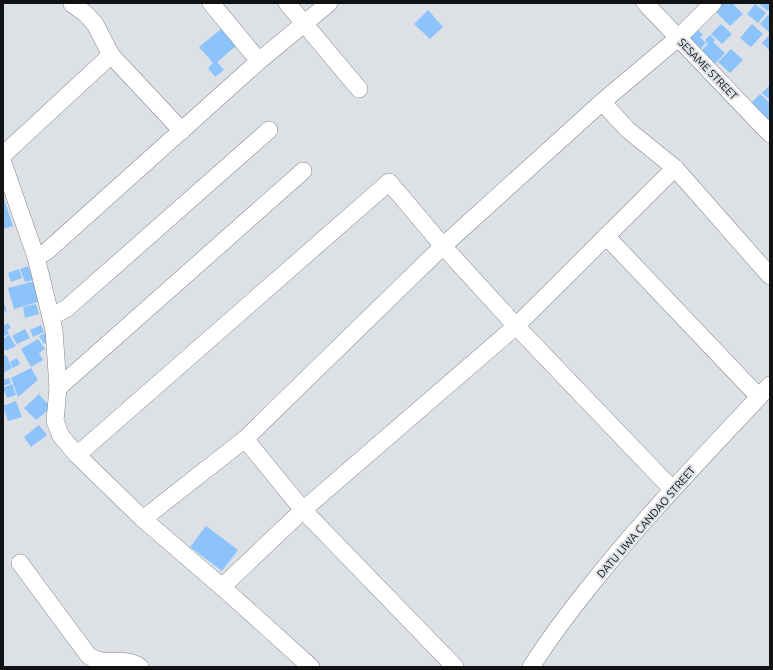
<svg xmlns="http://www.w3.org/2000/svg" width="773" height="670" viewBox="0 0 773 670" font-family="Ubuntu,sans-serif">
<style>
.building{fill:#8cc3fd}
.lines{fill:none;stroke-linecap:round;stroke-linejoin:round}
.street-casing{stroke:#84878b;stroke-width:18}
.street{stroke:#fff;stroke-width:17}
.labels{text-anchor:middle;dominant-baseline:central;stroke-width:4;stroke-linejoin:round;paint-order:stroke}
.street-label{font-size:11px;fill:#111213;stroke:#dde0e4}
</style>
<rect width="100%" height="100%" fill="#dde0e4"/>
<g class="building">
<path d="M723 3H732L743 14 730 26 715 11Z"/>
<path d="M758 3H770V9L768 11Z"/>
<path d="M755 4 766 13 758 23 747 14Z"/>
<path d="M428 10 443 27 430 39 414 24Z"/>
<path d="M768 15 770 16 769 32 760 24Z"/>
<path d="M693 24 703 35 700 37 706 43 698 51 683 34Z"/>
<path d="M721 24 732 34 722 44 711 34Z"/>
<path d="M752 24 763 34 751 47 740 38Z"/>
<path d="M221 29 236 46 217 62 224 70 215 77 208 68 213 63 199 47Z"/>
<path d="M710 35 715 40 713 42 725 53 713 66 699 53 708 44 705 40Z"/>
<path d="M769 35 770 36V51L762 43Z"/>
<path d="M731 49 743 60 730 73 718 62Z"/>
<path d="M770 85V100L762 93Z"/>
<path d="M760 94 770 103V117L765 122 748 106Z"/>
<path d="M3 199H4L13 226 3 229Z"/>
<path d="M28 266 33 280 25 282 20 269Z"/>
<path d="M19 269 22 278 11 282 8 273Z"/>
<path d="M35 281 41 301 14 309 8 288Z"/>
<path d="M3 303H4L7 311 3 312Z"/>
<path d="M36 304 39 314 25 318 23 307Z"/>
<path d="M8 323 11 328 7 330 9 334 3 337V326Z"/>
<path d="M41 325 44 332 33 337 30 330Z"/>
<path d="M25 329 30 338 17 344 12 336Z"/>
<path d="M45 333 50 341 44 344 39 336Z"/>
<path d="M9 335 16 346 6 351 3 347V339Z"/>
<path d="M38 339 45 349 39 353 43 360 31 367 21 349Z"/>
<path d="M6 355 12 368 3 373V357Z"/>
<path d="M17 358 20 364 13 368 10 362Z"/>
<path d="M31 368 38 380 18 397 11 378Z"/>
<path d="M9 378 11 383 3 386V380Z"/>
<path d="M12 384 16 395 7 398 3 388Z"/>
<path d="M39 394 51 408 36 420 24 408Z"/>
<path d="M16 401 22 417 8 421 3 406Z"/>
<path d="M39 425 47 435 31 447 24 437Z"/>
<path d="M206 526 238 550 222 571 190 547Z"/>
</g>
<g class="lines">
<g class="street-casing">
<g id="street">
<path d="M211 3 259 61"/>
<path d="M287 3 359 89"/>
<path d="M645 3 770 134"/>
<path d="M72 4 85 13 95 24 111 55 182 131"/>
<path d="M602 102 628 130 675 168 770 276"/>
<path d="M3 155 111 55"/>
<path d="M3 163 36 257 54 330 58 388 55 421 61 436 77 455 143 519 222 587 311 667"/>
<path d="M606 236 759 397"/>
<path d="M36 257 46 252 259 61 329 3"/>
<path d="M51 317 67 308 269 130"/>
<path d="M58 388 303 171"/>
<path d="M245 439 303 510 455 667"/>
<path d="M77 455 389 182 443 246 516 326 672 489"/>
<path d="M143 519 245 439 443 246 602 102 678 38 713 3"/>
<path d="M20 563 88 655C103 668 124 655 140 667"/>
<path d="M222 587 303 510 516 326 675 168"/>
<path d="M531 667C549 639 569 612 590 586 646 515 709 451 770 385"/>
</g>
</g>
<use href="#street" class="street"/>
</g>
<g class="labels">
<g class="street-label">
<text transform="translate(708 69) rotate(46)">SESAME STREET</text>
<text transform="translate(646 522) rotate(-49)">DATU LIWA CANDAO STREET</text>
</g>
</g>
<rect width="773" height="670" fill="none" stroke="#111213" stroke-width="8"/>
</svg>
